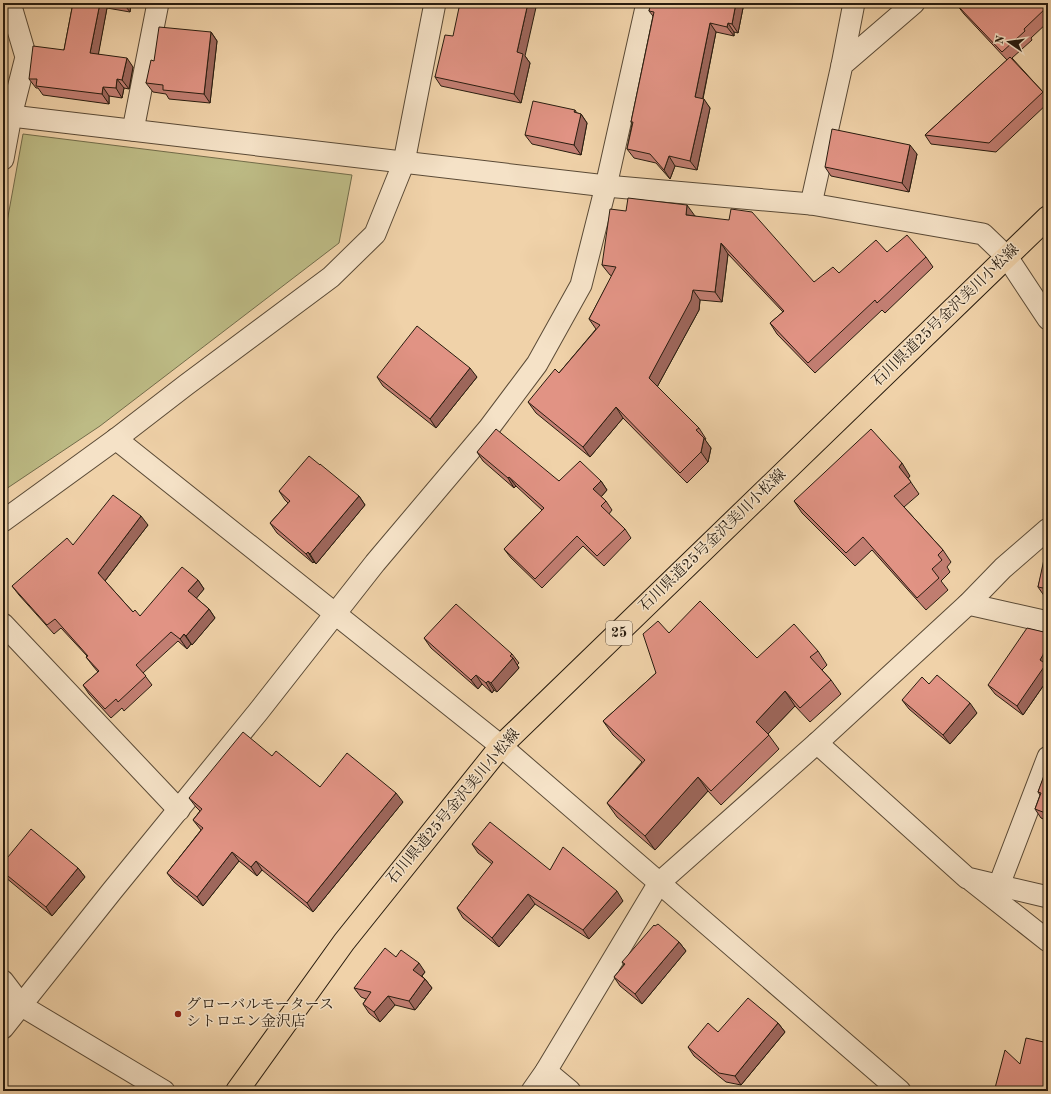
<svg xmlns="http://www.w3.org/2000/svg" width="1051" height="1094" viewBox="0 0 1051 1094" font-family="'Old Standard TT','Noto Serif JP',serif">
<style>
.green{fill:#bdbb85;stroke:#726c4a}
.lines{fill:none;stroke-linecap:round;stroke-linejoin:round}
.minor-casing{stroke:#5a4a36;stroke-width:23}
.primary-casing{stroke:#281c0f;stroke-width:24}
.minor{stroke:#f5e2c7;stroke-width:21}
.primary{stroke:#f0d2a9;stroke-width:22}
.wall{fill:#c27e72;stroke:#281c0f}
.shaded-wall{fill:#9e675c;stroke:#281c0f}
.building{fill:#e19384;stroke:#281c0f}
.poi-dot{fill:#8f2418;stroke:#f5e2c7;stroke-width:1.5}
.labels{text-anchor:middle;dominant-baseline:central;stroke-width:3;stroke-linejoin:round;paint-order:stroke}
.shield{fill:#f5e2c7;stroke:#665746;stroke-width:1}
.shield-label{font-size:14px;font-weight:bold;fill:#281c0f}
.street-label{font-size:15px;fill:#281c0f;stroke:#f5e2c7}
.poi-label{font-size:15px;fill:#281c0f;stroke:#f5e2c7;text-anchor:start}
</style>
<rect width="100%" height="100%" fill="#f0d2a9"/>
<filter id="stains"><feTurbulence type="fractalNoise" baseFrequency=".005" numOctaves="4"/><feColorMatrix values="0 0 0 0 .2 0 0 0 0 .09 0 0 0 0 .02 0 0 0 .5 -.17"/></filter>
<radialGradient id="worn" r=".72"><stop offset=".6" stop-color="#630" stop-opacity="0"/><stop offset="1" stop-color="#630" stop-opacity=".3"/></radialGradient>
<path class="green" d="M23 134 352 175 339 243 100 426 3 491V244Z"/>
<g class="lines">
<g class="minor-casing">
<g id="minor">
<path d="M842 65 854 3"/>
<path d="M3 115 606 186 811 204 983 234 1007 257 1048 319"/>
<path d="M133 130 158 3"/>
<path d="M3 159 11 116 26 57 10 3"/>
<path d="M811 204 842 65 914 3"/>
<path d="M116 439 501 746 900 1091"/>
<path d="M3 521 116 439 186 385 331 277 375 234 404 162 435 3"/>
<path d="M968 604 1048 622"/>
<path d="M3 624 179 810"/>
<path d="M817 743 967 878 1048 897"/>
<path d="M972 881 1048 941"/>
<path d="M999 885 1048 757"/>
<path d="M3 981 22 1006 164 1091"/>
<path d="M3 1028 112 891 258 712 375 563 489 428 537 364 581 285 606 186 647 3"/>
<path d="M546 1071 570 1091"/>
<path d="M532 1091 546 1071 659 883 817 743 968 604 1003 568 1048 529"/>
</g>
</g>
<g class="primary-casing">
<path id="primary" d="M237 1091 344 942 501 746 1048 217"/>
</g>
<use href="#minor" class="minor"/>
<use href="#primary" class="primary"/>
</g>
<g class="wall">
<path d="M73 3H131L130 12 107 8 98 54 133 67 129 89 124 88 122 98 109 96V104L43 95 38 88H36L29 79 64 50Z"/>
<path d="M651 3H744L738 33 734 32V36L716 32 703 99 710 108 697 170 675 166 670 179 656 163 634 158 627 149 632 124 631 122 653 16 649 11Z"/>
<path d="M1048 3V22L1031 38 1032 40 1012 58 1043 92 1048 99V103L996 152 931 144 925 135 1007 60 964 14 957 5Z"/>
<path d="M211 32 217 41 210 103 169 99 166 94 153 92 146 83 154 61Z"/>
<path d="M453 36 525 56 530 63 521 103 441 86 435 77Z"/>
<path d="M577 113 581 114 587 123 581 155 532 144 525 135Z"/>
<path d="M917 154 909 192 831 176 825 167Z"/>
<path d="M626 211 695 216 814 282 839 273 887 252 926 257 933 267 885 313 882 310 815 373 777 334 770 323 783 312 728 254 722 302 700 300 699 310 657 387 699 428 706 439 705 440 711 448 708 462 687 483 623 418 590 457 536 413 528 402 559 373 596 329 589 319 612 276 610 275 602 265Z"/>
<path d="M377 377H477L436 428 383 386Z"/>
<path d="M477 452 559 481H601L607 490 601 497 606 501 612 510 609 514 625 529 631 538 604 566 583 546 542 588 511 558 504 549 542 510 516 486 514 488 483 461Z"/>
<path d="M910 476 908 478 919 494 904 507 943 550 951 562 947 567 950 572 941 581 948 590 926 610 872 550 855 566 802 513 794 501Z"/>
<path d="M279 491 359 496 365 505 316 564 314 562 313 563 277 533 270 523 288 503 285 500Z"/>
<path d="M148 525 105 581 133 612 140 616 198 580 204 589 196 598 209 609 215 618 192 645 191 644 187 649 178 641 143 673 152 685 124 711 122 708 111 718 89 694 83 685 98 672 93 666 86 657 87 656 61 628 54 634 19 595 12 586 73 545Z"/>
<path d="M1048 548V598L1045 597 1038 587Z"/>
<path d="M669 633 757 658 818 651 827 665 822 670 831 680 841 694 810 722 795 706 768 734 779 749 721 805 708 791 655 850 617 817 607 803 642 762 613 735 603 721 656 673Z"/>
<path d="M1048 633V679L1023 715 995 694 988 685Z"/>
<path d="M424 638 512 654 519 663 517 665 519 668 497 692 494 690 492 693 482 684 478 689 431 648Z"/>
<path d="M929 684 977 713 950 744 909 709 902 700Z"/>
<path d="M272 756 320 787 403 802 313 912 262 870 257 876 239 861 203 906 174 882 167 873 201 830 193 820 200 811 196 807 189 798Z"/>
<path d="M1048 767V821L1041 818 1035 809 1040 795 1038 792Z"/>
<path d="M472 844 550 870 623 901 589 939 535 904 499 947 463 918 457 908 492 864 478 853Z"/>
<path d="M3 863 78 868 85 877 52 916 5 877 3 874Z"/>
<path d="M679 942 686 951 642 1004 620 986 614 977 624 965 622 962Z"/>
<path d="M396 957 425 972 422 976 425 979 432 988 415 1010 395 1005 380 1022 369 1013 363 1004 366 999 361 997 354 988Z"/>
<path d="M778 1023 785 1032 741 1085 726 1082 694 1056 688 1047 718 1032Z"/>
<path d="M1020 1064 1048 1091H997L995 1088Z"/>
</g>
<g class="shaded-wall">
<path d="M100 3H104L107 8 97 62 90 53Z"/>
<path d="M123 3H131L130 12Z"/>
<path d="M528 3H537L525 56 530 63 521 103 514 94 517 52Z"/>
<path d="M736 3H744L738 33 732 24Z"/>
<path d="M710 23 716 32 701 107 695 97Z"/>
<path d="M728 23 734 32V36L727 27Z"/>
<path d="M211 32 217 41 210 103 204 94Z"/>
<path d="M127 58 133 67 129 89 122 80Z"/>
<path d="M117 79 124 88 122 98 116 88Z"/>
<path d="M103 87 109 96V104L102 94Z"/>
<path d="M704 99 710 108 697 170 690 161Z"/>
<path d="M575 110 580 118 581 114 587 123 581 155 574 145V112Z"/>
<path d="M910 145 917 154 909 192 902 183Z"/>
<path d="M669 156 675 166 670 179 664 170Z"/>
<path d="M687 205 695 216 686 215Z"/>
<path d="M721 243 728 254 722 302 715 292Z"/>
<path d="M693 290 700 300 699 310 656 389 649 378Z"/>
<path d="M470 368 477 377 436 428 430 419Z"/>
<path d="M616 407 623 418 590 457 583 447Z"/>
<path d="M704 438 711 448 708 462 701 452Z"/>
<path d="M902 463 910 476 907 480 899 467Z"/>
<path d="M509 477 516 486 514 488 508 478Z"/>
<path d="M601 481 607 490 600 498 593 489Z"/>
<path d="M359 496 365 505 316 564 310 554Z"/>
<path d="M141 516 148 525 104 582 98 573Z"/>
<path d="M308 552 314 562 313 563 306 554Z"/>
<path d="M198 580 204 589 195 600 188 591Z"/>
<path d="M209 609 215 618 192 645 186 636Z"/>
<path d="M184 634 191 644 187 649 180 639Z"/>
<path d="M1048 635V679L1023 715 1017 706 1040 660Z"/>
<path d="M513 658 519 668 497 692 491 683Z"/>
<path d="M476 675 482 684 478 689 471 680Z"/>
<path d="M488 681 494 690 492 693 486 683Z"/>
<path d="M785 691 795 706 766 736 756 722Z"/>
<path d="M970 703 977 713 950 744 943 735Z"/>
<path d="M698 777 708 791 655 850 645 836Z"/>
<path d="M396 793 403 802 313 912 307 903Z"/>
<path d="M232 852 239 861 203 906 197 897Z"/>
<path d="M256 861 262 870 257 876 251 867Z"/>
<path d="M78 868 85 877 52 916 46 907Z"/>
<path d="M617 891 623 901 589 939 583 930Z"/>
<path d="M528 894 535 904 499 947 492 938Z"/>
<path d="M679 942 686 951 642 1004 635 994Z"/>
<path d="M419 963 425 972 419 979 413 970Z"/>
<path d="M425 979 432 988 415 1010 409 1001Z"/>
<path d="M388 996 395 1005 380 1022 374 1012Z"/>
<path d="M778 1023 785 1032 741 1085 735 1076Z"/>
</g>
<g class="building">
<path d="M73 3H100L90 53 127 58 122 80 117 79 116 88 103 87 102 94 36 86 37 79H29L33 46 64 50Z"/>
<path d="M460 3H528L517 52 523 54 514 94 435 77 445 35 453 36Z"/>
<path d="M651 3H736L732 24 728 23 727 27 710 23 695 97 704 99 690 161 669 156 664 170 650 154 627 149 633 122H631L654 12 649 11Z"/>
<path d="M959 3H1048V6L1024 29 1025 31 1002 52 957 5Z"/>
<path d="M159 27 211 32 204 94 163 90V85L146 83 151 60 154 61Z"/>
<path d="M1010 57 1043 92 989 143 925 135Z"/>
<path d="M533 101 575 110 574 112 581 114 574 145 525 135Z"/>
<path d="M832 129 910 145 902 183 825 167Z"/>
<path d="M628 198 687 205 686 215 729 220 731 209 752 212 814 282 833 267 839 273 876 240 887 252 907 235 926 257 877 303 875 300 808 363 770 323 784 311 721 243 715 292 693 290 691 300 649 378 699 428 696 430 704 438 701 452 680 473 616 407 583 447 528 402 555 369 559 373 600 325 589 319 616 267 602 265 610 209 626 211Z"/>
<path d="M417 326 470 368 430 419 377 377Z"/>
<path d="M496 429 559 481 580 461 601 481 593 489 606 501 601 506 625 529 597 556 577 536 535 579 504 549 544 508 509 477 508 478 477 452Z"/>
<path d="M871 429 902 463 899 467 911 482 894 496 943 550 938 555 942 560 932 569 939 578 917 598 863 537 846 553 794 501Z"/>
<path d="M309 456 320 465V464L359 496 310 554 308 552 306 554 270 523 290 501 279 491Z"/>
<path d="M113 495 141 516 98 573 133 612 135 610 140 616 182 567 198 580 188 591 209 609 186 636 184 634 180 639 171 632 136 665 146 676 118 702 116 699 105 709 83 685 99 671 86 657 88 656 55 619 47 625 12 586 67 538 73 545Z"/>
<path d="M1048 548V589L1038 587 1046 550Z"/>
<path d="M700 601 757 658 794 624 818 651 810 657 831 680 800 708 785 691 756 722 769 735 711 791 698 777 645 836 607 803 645 760 603 721 656 673 643 634 658 621 669 633Z"/>
<path d="M456 604 512 654 510 656 513 658 491 683 488 681 486 683 476 675 471 680 424 638Z"/>
<path d="M1027 628 1048 633 1043 655 1040 660 1046 664 1017 706 988 685Z"/>
<path d="M937 675 970 703 943 735 902 700 922 677 929 684Z"/>
<path d="M243 732 272 756 276 751 320 787 347 753 396 793 307 903 256 861 251 867 232 852 197 897 167 873 203 828 193 820 202 809 189 798Z"/>
<path d="M1047 767H1048V814L1035 809 1041 793 1038 792Z"/>
<path d="M490 822 550 870 563 847 617 891 583 930 528 894 492 938 457 908 493 862 472 844Z"/>
<path d="M31 829 78 868 46 907 3 872V863Z"/>
<path d="M658 924 679 942 635 994 614 977 625 964 622 962 654 925 655 926Z"/>
<path d="M385 948 396 957 401 950 419 963 413 970 425 979 409 1001 388 996 374 1012 363 1004 371 992 354 988Z"/>
<path d="M748 998 778 1023 735 1076 719 1073 688 1047 708 1023 718 1032Z"/>
<path d="M1026 1038 1048 1043V1091H1006L995 1088 1005 1050 1020 1064Z"/>
</g>
<circle class="poi-dot" cx="178" cy="1014" r="4"/>
<g class="labels">
<rect class="shield" x="606" y="621" width="26" height="24" rx="3"/>
<g class="shield-label">
<text x="619" y="633">25</text>
</g>
<g class="street-label">
<text transform="translate(946 316) rotate(-44)">石川県道25号金沢美川小松線</text>
<text transform="translate(713 541) rotate(-44)">石川県道25号金沢美川小松線</text>
<text transform="translate(454 807) rotate(-50)">石川県道25号金沢美川小松線</text>
</g>
<g class="poi-label">
<text x="186" y="1005">グローバルモータース<tspan x="186" dy="17">シトロエン金沢店</tspan></text>
</g>
</g>
<rect width="1051" height="1094" fill="none" stroke="#f0d2a9" stroke-width="16"/>
<rect x="4" y="4" width="1043" height="1086" fill="none" stroke="#281c0f" stroke-width="2"/>
<rect x="8" y="8" width="1035" height="1078" fill="none" stroke="#281c0f"/>
<g transform="translate(1009 42) rotate(283)" stroke="#f5e2c7" stroke-width="3" paint-order="stroke">
<path d="M0-3L7 15L0 10L-7 15Z" fill="#281c0f"/>
<text y="-6" font-size="11" font-weight="bold" text-anchor="middle" fill="#281c0f">N</text>
</g>
<rect width="100%" height="100%" filter="url(#stains)"/>
<rect width="100%" height="100%" fill="url(#worn)"/>
</svg>
